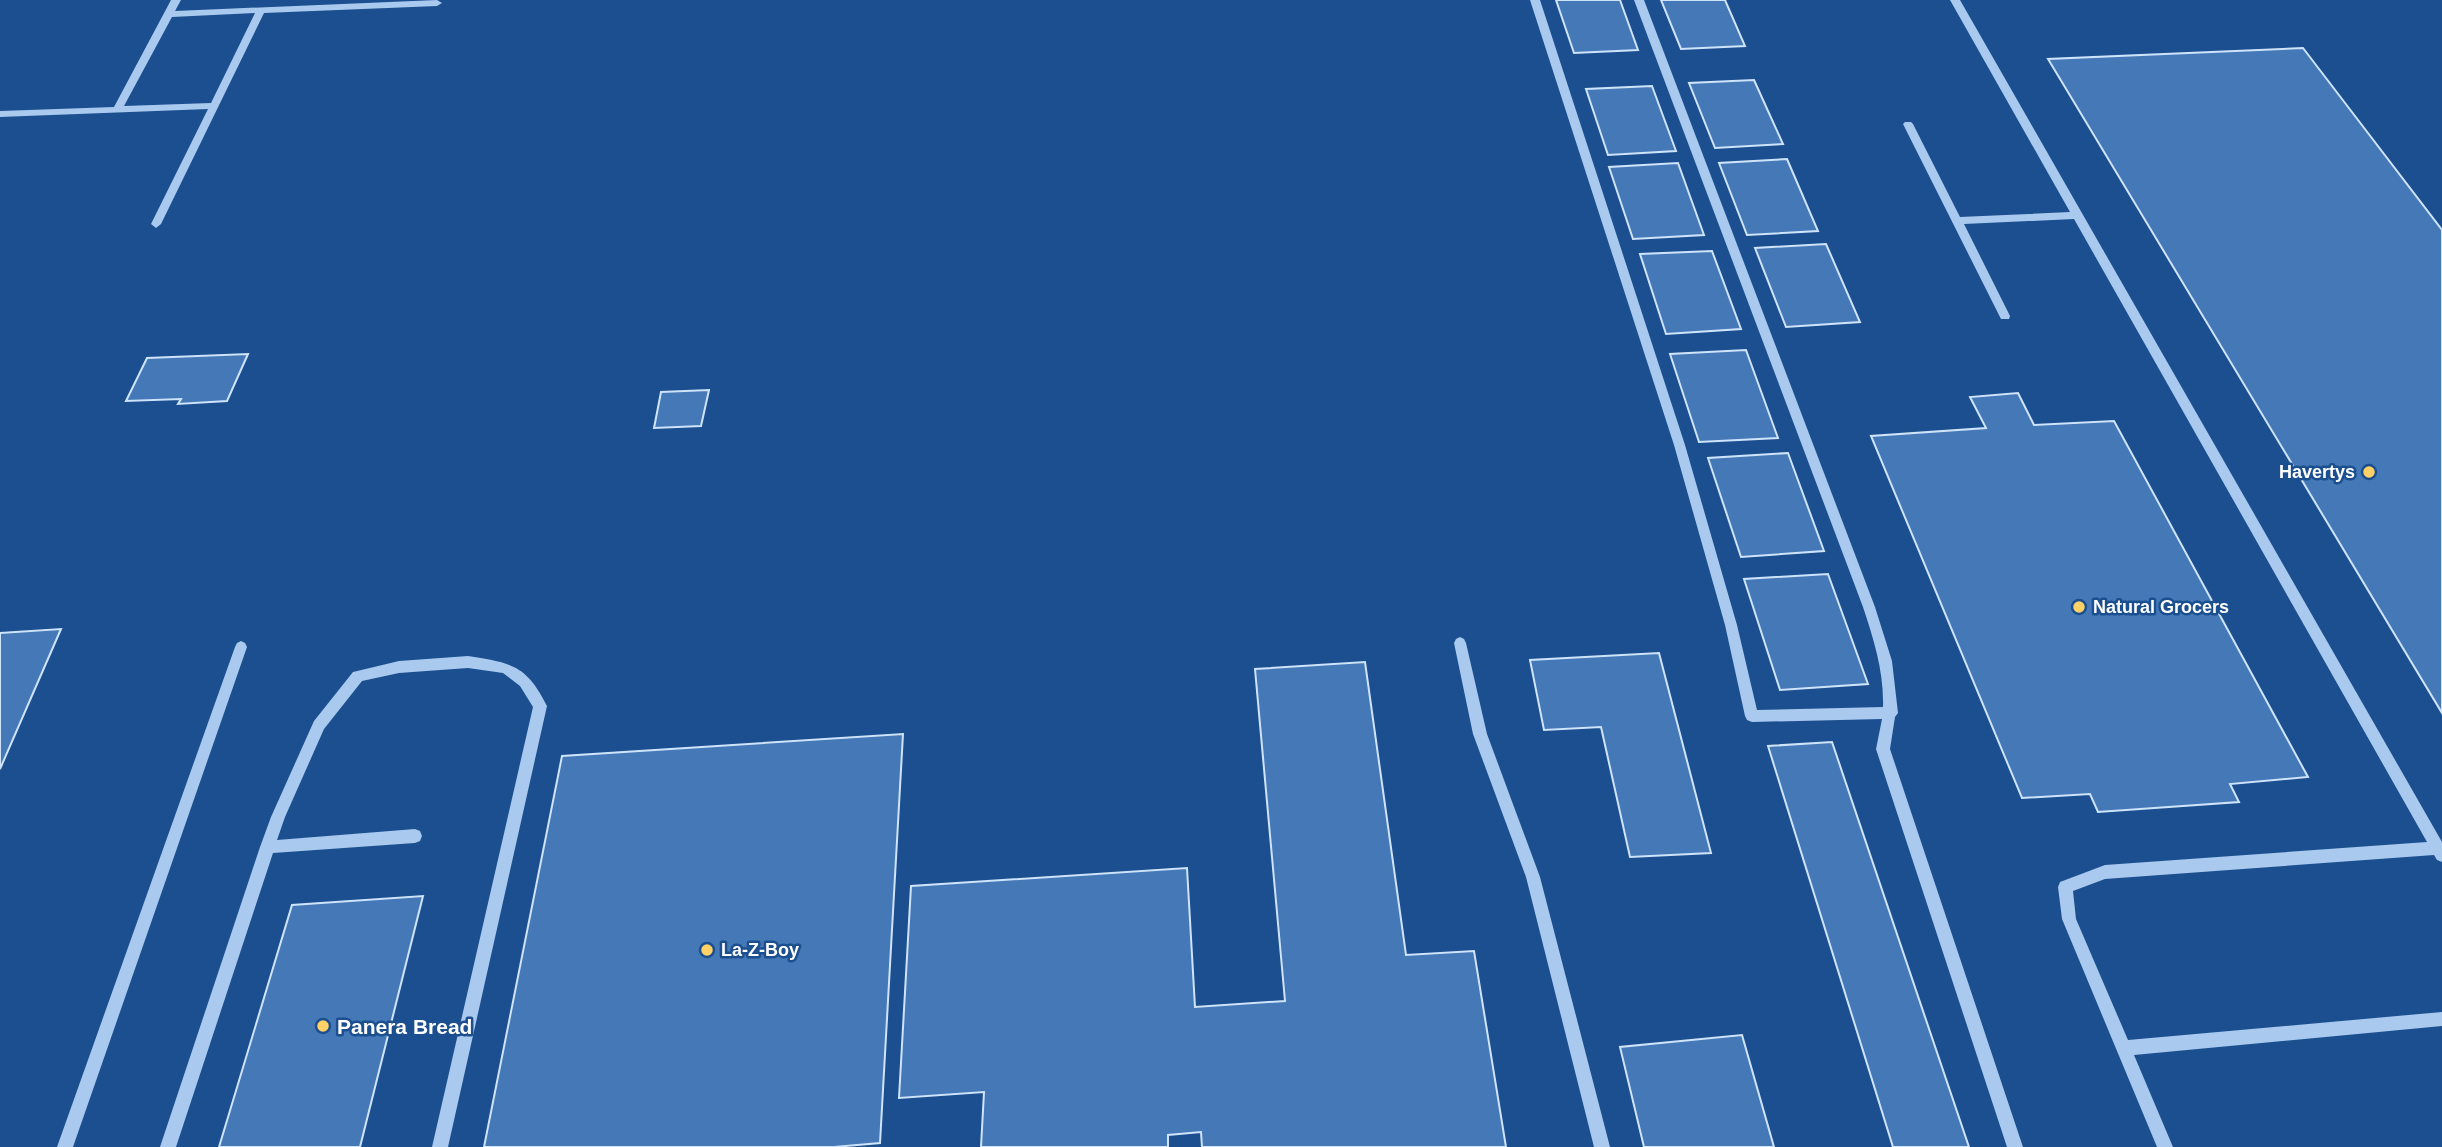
<svg xmlns="http://www.w3.org/2000/svg" width="2442" height="1147" viewBox="0 0 2442 1147" font-family="Helvetica,sans-serif">
<style>
.building{fill:#4478b7;stroke:#cfe3fa;stroke-width:2}
.lines{fill:none;stroke-linecap:round;stroke-linejoin:round}
.minor{fill:#a9c9ee;fill-rule:evenodd}
.poi-dot{fill:#ffd166;stroke:#1b4f8f;stroke-width:2.5}
.labels{text-anchor:middle;dominant-baseline:central;stroke-width:5;stroke-linejoin:round;paint-order:stroke}
.poi-label{font-size:18px;font-weight:bold;fill:#fff;stroke:#1b4f8f;text-anchor:start}
.near-poi-label{font-size:21px;font-weight:bold;fill:#fff;stroke:#1b4f8f;text-anchor:start}
</style>
<rect width="100%" height="100%" fill="#1b4f8f"/>
<g class="building">
<path d="M1556 0H1620L1638 50 1574 53Z"/>
<path d="M1661 0H1725L1745 46 1681 49Z"/>
<path d="M2303 48 2442 230V713L2048 59Z"/>
<path d="M1754 80 1783 144 1715 148 1689 83Z"/>
<path d="M1652 86 1676 151 1608 155 1586 89Z"/>
<path d="M1787 159 1818 231 1747 235 1719 163Z"/>
<path d="M1678 163 1704 235 1633 239 1609 167Z"/>
<path d="M1826 244 1860 322 1786 327 1755 248Z"/>
<path d="M1712 251 1741 329 1666 334 1640 254Z"/>
<path d="M1746 350 1778 438 1699 442 1670 354Z"/>
<path d="M248 354 227 401 178 404 181 399 126 401 147 358Z"/>
<path d="M709 390 701 426 654 428 661 392Z"/>
<path d="M2018 393 2034 425 2114 421 2308 777 2230 784 2239 802 2098 812 2090 794 2022 798 1871 436 1986 428 1970 397Z"/>
<path d="M1788 453 1824 551 1741 557 1708 458Z"/>
<path d="M1828 574 1868 684 1780 690 1744 579Z"/>
<path d="M61 629 0 769V633Z"/>
<path d="M1659 653 1711 853 1630 857 1601 727 1544 730 1530 660Z"/>
<path d="M1365 662 1406 955 1474 951 1506 1147H1202L1201 1132 1168 1135V1147H981L984 1092 899 1098 911 886 1187 868 1195 1007 1285 1001 1255 669Z"/>
<path d="M903 734 880 1143 834 1147H484L562 756Z"/>
<path d="M1832 742 1969 1147H1893L1768 746Z"/>
<path d="M423 896 360 1147H219L292 905Z"/>
<path d="M1742 1035 1774 1147H1644L1620 1047Z"/>
</g>
<g class="lines">
<g class="minor">
<path d="M171 0H181L175 11 437 0 442 3 437 6 264 13 161 224 156 228 151 224 208 109 0 117V111L114 107ZM255 13 211 103 124 106 172 17Z"/>
<path d="M1530 0H1540L1685 445 1737 625 1757 710 1883 707C1884 672 1874 640 1863 607L1634 0H1644L1875 607 1892 661 1898 713 1895 717 1890 749 2023 1147H2007L1876 749 1882 719 1752 722 1747 720 1745 716 1725 625 1674 445Z"/>
<path d="M1950 0H1960L2442 842V862L2437 860 2434 855 2105 879 2073 891 2076 919 2128 1040 2442 1012V1026L2134 1055 2173 1147H2157L2062 919 2058 887 2060 882 2105 865 2427 842 2074 219 1964 224 2010 316 2009 319H2001L1903 124 1905 122H1911L1913 124 1960 217 2070 212Z"/>
<path d="M1460 637 1464 639 1466 643 1487 734 1540 877 1610 1147H1594L1526 877 1473 734 1454 643 1456 639Z"/>
<path d="M241 641 245 643 247 647 73 1147H57L235 647 237 643Z"/>
<path d="M468 656C511 663 526 664 547 706L448 1147H432L533 707 520 686 503 673 468 668 399 673 362 681 324 729 285 817 277 840 415 829 420 831 422 836 420 841 415 843 273 853 176 1147H160L260 847 271 817 314 721 353 672 399 661Z"/>
</g>
</g>
<g class="poi-dot">
<circle cx="2369" cy="472" r="7"/>
<circle cx="2079" cy="607" r="7"/>
<circle cx="707" cy="950" r="7"/>
<circle cx="323" cy="1026" r="7"/>
</g>
<g class="labels">
<g class="poi-label">
<text x="2355" y="472" text-anchor="end">Havertys</text>
<text x="2093" y="607">Natural Grocers</text>
<text x="721" y="950">La-Z-Boy</text>
</g>
<g class="near-poi-label">
<text x="337" y="1026">Panera Bread</text>
</g>
</g>
</svg>
